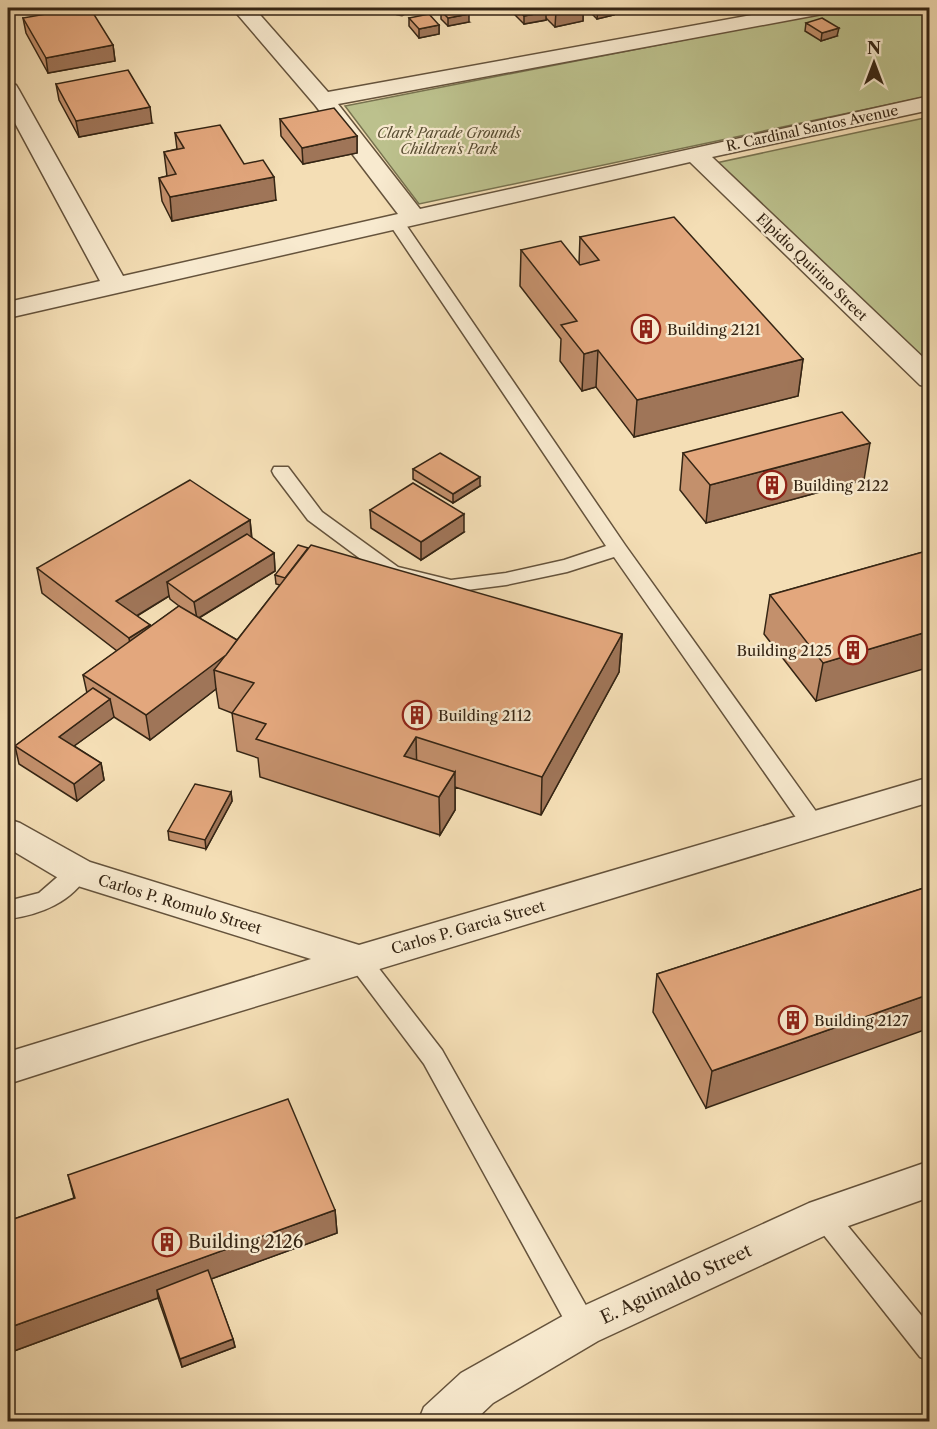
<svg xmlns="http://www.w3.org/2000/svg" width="937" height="1429" viewBox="0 0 937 1429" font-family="'Libre Caslon Text',serif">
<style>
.green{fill:#bcc18d;stroke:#787350;stroke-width:1.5}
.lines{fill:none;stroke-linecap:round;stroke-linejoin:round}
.lane-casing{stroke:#65533c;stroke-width:3}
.street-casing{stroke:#65533c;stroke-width:3}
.lane{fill:#f8eacf;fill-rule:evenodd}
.street{fill:#f8eacf;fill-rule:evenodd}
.wall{fill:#c3906c;stroke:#352514;stroke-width:1.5;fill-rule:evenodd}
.shaded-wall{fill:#9f7558;stroke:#352514;stroke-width:1.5}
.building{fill:#e3a77d;stroke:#352514;stroke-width:1.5}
.labels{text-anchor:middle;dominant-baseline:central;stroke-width:4.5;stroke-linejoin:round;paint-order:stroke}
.far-street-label{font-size:14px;fill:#352514;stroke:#f8eacf}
.far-park-label{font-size:14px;font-style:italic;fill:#574c32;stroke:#f8eacf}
.poi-label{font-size:15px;fill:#352514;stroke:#f8eacf;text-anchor:start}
.street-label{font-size:15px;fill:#352514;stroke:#f8eacf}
.near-poi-label{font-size:18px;fill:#352514;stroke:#f8eacf;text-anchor:start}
.near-street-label{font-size:18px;fill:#352514;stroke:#f8eacf}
</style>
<rect width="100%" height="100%" fill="#f4deb5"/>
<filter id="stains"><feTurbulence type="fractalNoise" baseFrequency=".00333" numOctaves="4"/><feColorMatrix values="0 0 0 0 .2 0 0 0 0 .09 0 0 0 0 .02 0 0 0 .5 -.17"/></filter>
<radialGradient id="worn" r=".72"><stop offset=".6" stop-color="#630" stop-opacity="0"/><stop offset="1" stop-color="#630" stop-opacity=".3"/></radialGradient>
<g class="green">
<path d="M848 8H929V96L419 204 345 106Z"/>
<path d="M929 117V367L716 163Z"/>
</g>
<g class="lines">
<g class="lane-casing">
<g id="lane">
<path d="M395 8H407L409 11 402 15 397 14Z"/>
<path d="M396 217 402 219 625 545 820 817 823 823 820 829 812 831 804 829 614 557 567 572 506 585 451 592 392 578 385 577 308 520 274 475 272 471 274 467H288L322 512 398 567 451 580 506 573 564 560 606 546 388 222Z"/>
<path d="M78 863 86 866 89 872C73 902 40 915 8 919V901L39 893 70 866Z"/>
<path d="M359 951 367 953 442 1050 593 1318 597 1327 593 1336 583 1340 573 1336 424 1064 351 967 347 960 351 953Z"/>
<path d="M824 1204 833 1208 930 1326V1361L920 1357 815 1224 811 1216 815 1208Z"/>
</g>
</g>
<g class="street-casing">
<g id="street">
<path d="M232 8H254L328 92 790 8H832L829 12 822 14 338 104 420 209 930 96V110L712 157 930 364V387L920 385 690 162 8 318V302L100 281 8 110V83L16 85 19 90 123 276 398 214 315 105Z"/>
<path d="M930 777V802L142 1041 8 1084V1052L311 959 65 882 8 848V819L20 823 90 862 359 945Z"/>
<path d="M930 1161V1197L837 1230 598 1341 493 1403 473 1422H418L424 1407 461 1373 568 1313 809 1203Z"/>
</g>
</g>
<use href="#lane" class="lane"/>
<use href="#street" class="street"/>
</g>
<g class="wall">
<path d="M512 8H615L614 15 597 19 590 12 583 13V21L555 27 546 18V20L524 24 512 12Z"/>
<path d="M441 11 469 22 448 26 441 19Z"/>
<path d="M23 18 113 45 115 61 48 73 26 33Z"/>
<path d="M409 18 439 25V34L419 38 409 26Z"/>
<path d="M806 23 837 36 821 41 805 31Z"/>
<path d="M56 84 152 123 79 137 59 100Z"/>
<path d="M280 119 357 136V153L303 164 281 136Z"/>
<path d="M175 133 244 164 276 200 172 221 162 201 159 178 167 176 164 152 177 149Z"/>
<path d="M580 237 803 359 798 396 634 437 596 387 582 391 560 361 561 339 520 286 521 250 579 263Z"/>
<path d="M683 453 864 480 706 523 680 490Z"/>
<path d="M413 469 480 486 453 503 413 479Z"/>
<path d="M370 510 464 532 421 560 371 528Z"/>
<path d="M250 520 252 538 274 553 275 571 199 618 237 640 280 585 276 584 275 575 622 634 619 672 541 815 455 787V810L440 835 260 777 258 758 237 751 232 713 219 708 216 689 150 740 114 717 74 746 101 763 104 780 77 801 19 764 15 746 87 693 83 675 117 651 42 593 37 568ZM169 596 170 599 179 606 150 627V625L137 616Z"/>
<path d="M930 550 816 701 764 634 770 595Z"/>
<path d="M231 792 232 801 206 849 169 840 168 831Z"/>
<path d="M930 886 706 1108 653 1012 657 974Z"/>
<path d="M68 1175 335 1210 337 1233 211 1279 233 1339 235 1347 182 1367 158 1298 14 1351 8 1331V1221L74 1198Z"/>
</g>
<g class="shaded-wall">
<path d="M486 8H503L486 11Z"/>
<path d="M574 8H590V12L583 13V21L555 27 556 11Z"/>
<path d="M598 8H615L614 15 597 19Z"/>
<path d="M546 12V20L524 24V16Z"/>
<path d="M469 14V22L448 26V18Z"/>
<path d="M439 25V34L419 38V29Z"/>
<path d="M839 28 837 36 821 41 822 33Z"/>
<path d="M113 45 115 61 48 73 46 58Z"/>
<path d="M150 107 152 123 79 137 76 121Z"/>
<path d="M357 136V153L303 164 302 148Z"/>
<path d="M274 177 276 200 172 221 170 197Z"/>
<path d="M598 350 596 387 582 391 584 354Z"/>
<path d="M803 359 798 396 634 437 637 400Z"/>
<path d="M870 443 864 480 706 523 710 485Z"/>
<path d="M480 477V486L453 503V494Z"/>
<path d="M464 514V532L421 560V542Z"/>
<path d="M250 520 252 545 167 582 169 596 120 626 116 601Z"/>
<path d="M274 553 275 571 197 619 194 602Z"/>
<path d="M150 625 153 650 133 663 129 638Z"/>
<path d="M930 631V667L816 701 823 663Z"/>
<path d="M622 634 619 672 541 815 542 777Z"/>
<path d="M241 643 214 670 216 689 150 740 146 715Z"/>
<path d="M110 699 114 717 63 754 59 737Z"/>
<path d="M416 737 417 775 404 756Z"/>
<path d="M101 763 104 780 77 801 74 784Z"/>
<path d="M455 772V810L440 835 439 797Z"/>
<path d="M231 792 232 801 206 849 205 840Z"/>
<path d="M930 994V1028L706 1108 712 1071Z"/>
<path d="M335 1210 337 1233 159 1298 157 1290 158 1298 14 1351 8 1331V1328Z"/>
<path d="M233 1339 235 1347 182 1367 180 1359Z"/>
</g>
<g class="building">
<path d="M80 8H90L113 45 46 58 23 18Z"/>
<path d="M460 8H463L469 14 448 18 441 11Z"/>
<path d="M516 8H542L546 12 524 16Z"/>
<path d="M552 8H574L556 11Z"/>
<path d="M429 14 439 25 419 29 409 18Z"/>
<path d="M822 18 839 28 822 33 806 23Z"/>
<path d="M128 70 150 107 76 121 56 84Z"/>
<path d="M334 108 357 136 302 148 280 119Z"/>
<path d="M220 125 244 164 263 160 274 177 170 197 159 178 176 174 164 152 184 148 175 133Z"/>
<path d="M674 217 803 359 637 400 598 350 584 354 561 325 577 321 521 250 561 241 580 265 599 260 580 237Z"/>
<path d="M842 412 870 443 710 485 683 453Z"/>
<path d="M440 453 480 477 453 494 413 469Z"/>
<path d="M190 480 250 520 116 601 150 625 129 638 37 568Z"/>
<path d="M413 483 464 514 421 542 370 510Z"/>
<path d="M247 534 274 553 194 602 167 582Z"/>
<path d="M298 545 308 548 285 578 275 575Z"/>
<path d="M311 545 622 634 542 777 416 737 404 756 455 772 439 797 256 739 266 724 232 713 254 683 214 670Z"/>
<path d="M930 550V631L823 663 770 595Z"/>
<path d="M179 606 237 640 226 655 146 715 83 675Z"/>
<path d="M93 688 110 699 59 737 101 763 74 784 15 746Z"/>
<path d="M195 784 231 792 205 840 168 831Z"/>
<path d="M930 886V994L712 1071 657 974Z"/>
<path d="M288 1099 335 1210 8 1328V1221L75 1198 68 1175Z"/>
<path d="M208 1270 233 1339 180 1359 157 1290Z"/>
</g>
<defs>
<g id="building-ring" transform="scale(1.5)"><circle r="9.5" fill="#f8eacf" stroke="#8f2418" stroke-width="1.5"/><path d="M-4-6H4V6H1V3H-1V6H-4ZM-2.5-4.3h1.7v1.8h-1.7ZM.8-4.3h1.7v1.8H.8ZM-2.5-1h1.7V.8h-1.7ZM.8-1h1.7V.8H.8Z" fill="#8f2418"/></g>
</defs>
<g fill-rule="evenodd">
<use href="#building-ring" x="646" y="329"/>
<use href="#building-ring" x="772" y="485"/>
<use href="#building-ring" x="853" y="650"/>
<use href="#building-ring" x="417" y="715"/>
<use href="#building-ring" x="793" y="1020"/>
<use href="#building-ring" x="167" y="1242"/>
</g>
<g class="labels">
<g class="far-street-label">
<text transform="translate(812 128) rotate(-12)">R. Cardinal Santos Avenue</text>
<text transform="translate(812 267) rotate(44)">Elpidio Quirino Street</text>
</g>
<g class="far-park-label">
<text x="449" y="133">Clark Parade Grounds<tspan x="449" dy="16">Children's Park</tspan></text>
</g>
<g class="poi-label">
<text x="667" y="329">Building 2121</text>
<text x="793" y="485">Building 2122</text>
<text x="832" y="650" text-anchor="end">Building 2125</text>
<text x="438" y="715">Building 2112</text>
<text x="814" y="1020">Building 2127</text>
</g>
<g class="street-label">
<text transform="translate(180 904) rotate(17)">Carlos P. Romulo Street</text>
<text transform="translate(468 927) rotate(-16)">Carlos P. Garcia Street</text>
</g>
<g class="near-poi-label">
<text x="188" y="1242">Building 2126</text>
</g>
<g class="near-street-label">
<text transform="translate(676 1284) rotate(-25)">E. Aguinaldo Street</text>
</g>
</g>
<rect width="937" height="1429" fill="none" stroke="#f4deb5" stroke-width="30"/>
<rect x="9" y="9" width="919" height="1411" fill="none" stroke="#352514" stroke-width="3"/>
<rect x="15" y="15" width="907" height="1399" fill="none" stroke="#352514" stroke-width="1.5"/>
<g transform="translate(874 63)" stroke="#f8eacf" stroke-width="4.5" paint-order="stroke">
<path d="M0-4.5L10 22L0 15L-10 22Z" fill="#352514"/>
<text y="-9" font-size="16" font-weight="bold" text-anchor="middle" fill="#352514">N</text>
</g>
<rect width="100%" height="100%" filter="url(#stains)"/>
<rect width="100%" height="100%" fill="url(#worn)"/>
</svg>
